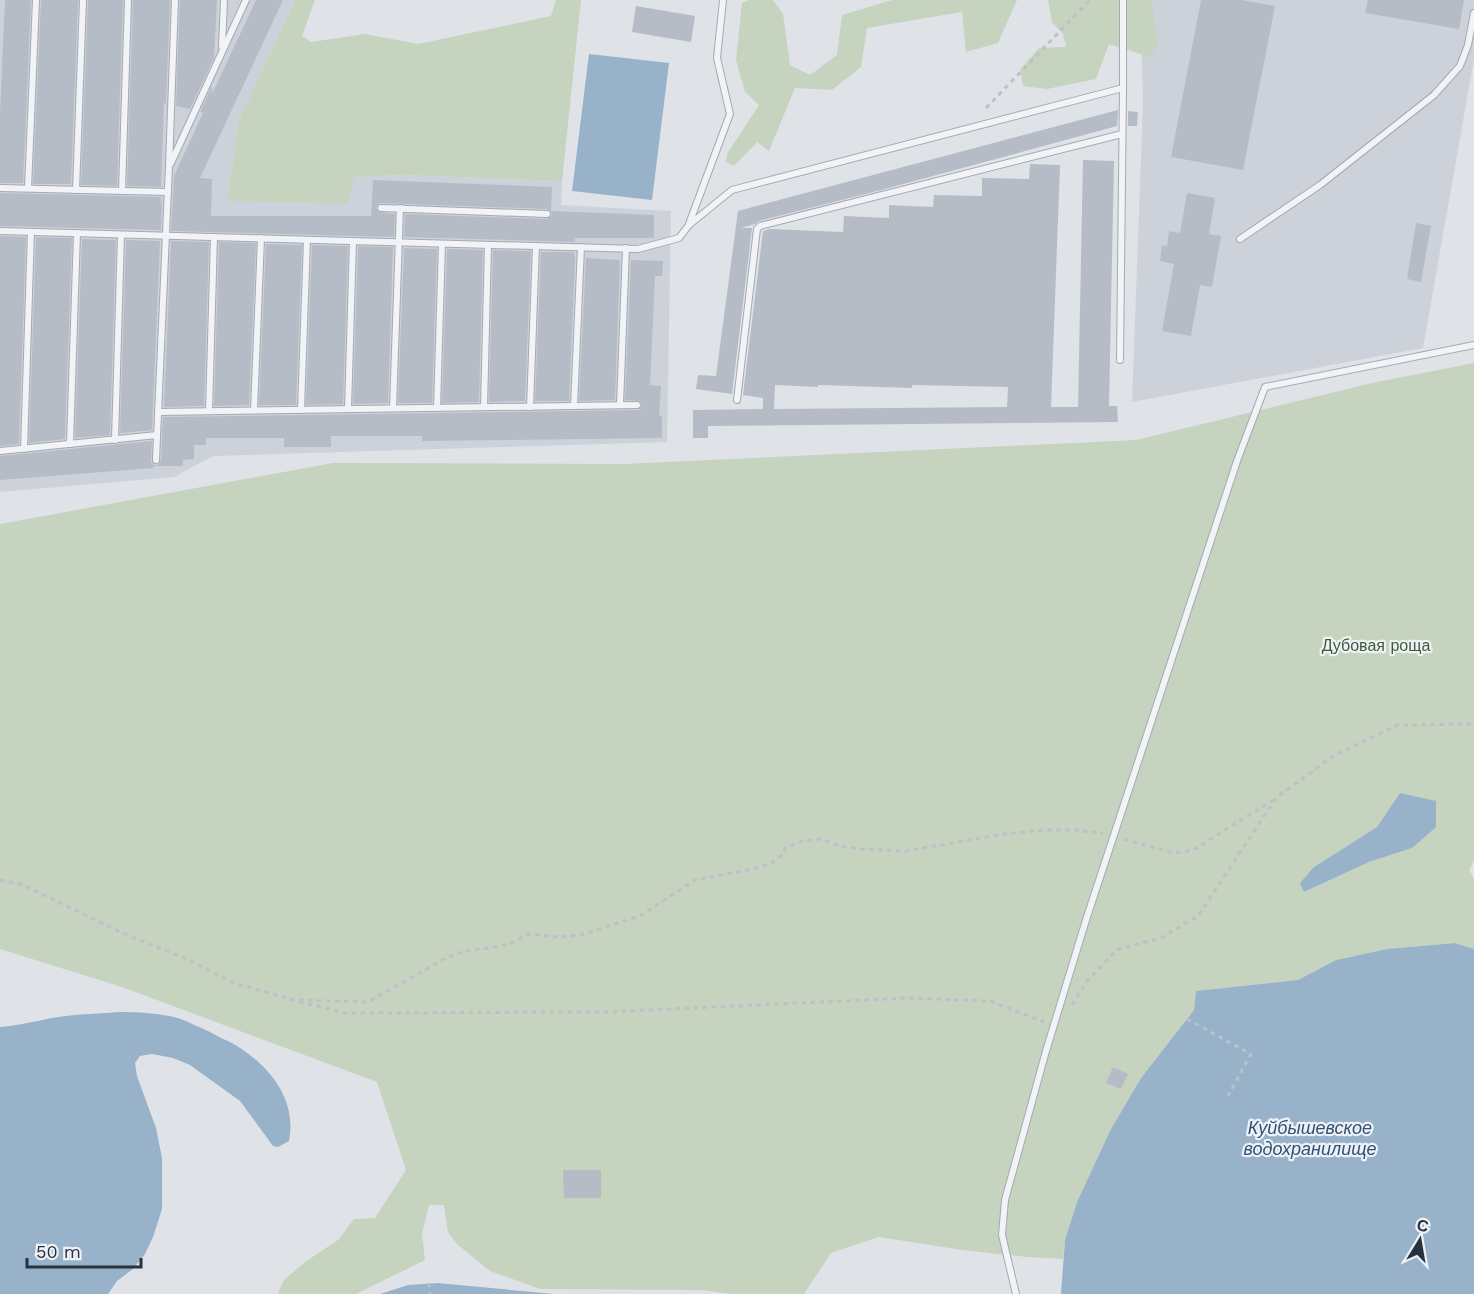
<svg xmlns="http://www.w3.org/2000/svg" width="1474" height="1294" viewBox="0 0 1474 1294" font-family="'Work Sans',sans-serif">
<style>
.built{fill:#cdd2da}
.green{fill:#c5d3bf;fill-rule:evenodd}
.water{fill:#98b2ca}
.building{fill:#b6bcc5;fill-rule:evenodd}
.lines{fill:none;stroke-linecap:round;stroke-linejoin:round}
.lane-casing{stroke:#a4aab2;stroke-width:8}
.path{stroke:#bcc1c7;stroke-width:3;stroke-dasharray:4.5 4.5;stroke-linecap:butt}
.lane{stroke:#f1f3f7;stroke-width:6}
.labels{text-anchor:middle;dominant-baseline:central;stroke-width:4.5;stroke-linejoin:round;paint-order:stroke}
.park-label{font-size:16px;fill:#3d5c34;stroke:#eef2f6}
.water-label{font-size:18px;font-style:italic;fill:#305175;stroke:#eef2f6}
</style>
<rect width="100%" height="100%" fill="#dfe3e8"/>
<g class="built">
<path d="M0 0H295L239 120 227 201 353 177 401 175 562 181 561 205 671 211 667 442 213 456 174 477 0 492Z"/>
<path d="M1140 0H1474V59L1423 348 1132 402 1143 103Z"/>
</g>
<g class="green">
<path d="M295 0H315L302 36 311 42 365 34 418 44 551 16 556 0H581L562 181 401 175 354 177 348 203 227 201 239 120Z"/>
<path d="M749 0H773L783 14 790 65 810 75 837 55 842 15 892 0H1017L998 43 966 52 962 12 867 28 861 67 832 90 795 88 769 151 757 142 734 166 726 162 727 154 759 105 745 92 736 60 742 3Z"/>
<path d="M1048 0H1151L1158 44 1150 57 1109 44 1096 79 1047 89 1023 86 1020 70 1039 48 1066 47 1063 34 1052 22Z"/>
<path d="M1474 363V860L1469 870 1474 879V949L1455 943 1387 949 1336 960 1298 980 1196 991 1194 1010 1141 1078 1111 1129 1077 1202 1065 1240 1063 1259 1028 1257 962 1250 879 1237 831 1253 804 1294H731L702 1290 540 1289 490 1271 457 1244 448 1232 444 1205H429L422 1234 425 1260 356 1294H278L284 1280 305 1262 338 1240 354 1219 375 1218 406 1170 377 1082 122 987 0 949V524L333 463 624 464 1136 440 1372 383ZM1400 794 1436 802 1412 848 1369 862 1304 892 1314 867 1377 827Z"/>
</g>
<g class="water">
<path d="M589 54 669 63 652 200 572 191Z"/>
<path d="M1400 793 1436 801V827L1412 848 1369 862 1304 892 1300 883 1314 867 1377 827Z"/>
<path d="M1455 943 1474 949V1294H1061L1065 1240 1077 1202 1111 1129 1141 1078 1194 1010 1196 991 1298 980 1336 960 1387 949Z"/>
<path d="M118 1012C139 1012 158 1013 178 1018 189 1022 201 1028 212 1033 220 1038 229 1041 237 1046 270 1067 297 1099 289 1141L278 1147 273 1146 240 1101 190 1065 173 1058 152 1054 140 1056 135 1063 137 1076 156 1128 162 1158V1209L153 1237 145 1254 133 1269 117 1281 108 1294H0V1027C16 1026 31 1022 47 1019 70 1014 95 1014 118 1012Z"/>
<path d="M438 1283 554 1294H380L408 1285Z"/>
</g>
<g class="building">
<path d="M5 0H31L23 183H0V113Z"/>
<path d="M41 0H78L71 184H33Z"/>
<path d="M88 0H123L117 186 81 185Z"/>
<path d="M133 0H170L166 104 164 103 161 187 127 186Z"/>
<path d="M180 0H217L214 58 190 109 176 106Z"/>
<path d="M256 0H283L200 178 212 179 211 216H371L373 180 552 187 551 211 547 209 379 203 376 207 378 212 395 214 394 237 171 231 174 176 203 113 200 112 212 86V94Z"/>
<path d="M1201 0H1242L1275 6 1243 170 1171 157Z"/>
<path d="M1368 0H1464L1459 29 1365 13Z"/>
<path d="M636 6 695 16 691 42 632 32Z"/>
<path d="M1118 110 1117 126 885 189 759 221 755 224 741 228H752L732 394 696 389 698 375 716 376 738 211Z"/>
<path d="M1128 111 1138 112 1137 126H1128Z"/>
<path d="M1083 160 1114 161 1109 406H1117L1118 422 708 426V438H693V410L763 409V398L743 395 763 231 770 229 843 232 844 216 889 218V205L933 207 934 195 982 196V178L1029 179 1030 164 1060 165 1051 407H1078ZM775 385 818 387V385L912 388V385L1008 387 1007 407 774 409Z"/>
<path d="M0 193 161 197 160 205 162 200 161 230 0 226Z"/>
<path d="M1187 193 1215 198 1209 234 1221 236 1212 287 1200 285 1191 336 1162 331 1174 264 1160 261 1162 245 1167 246 1169 231 1180 233Z"/>
<path d="M551 211 654 215V238H575V242L404 237 405 214 547 219 552 216Z"/>
<path d="M1416 223 1431 226 1421 282 1407 279Z"/>
<path d="M0 236 26 237 19 444 0 446Z"/>
<path d="M36 237 72 238 65 439 29 443Z"/>
<path d="M82 239 116 240 110 435 75 438Z"/>
<path d="M126 240 160 241 152 430 120 433Z"/>
<path d="M171 241 209 242 204 406 164 407Z"/>
<path d="M219 242 256 243 249 405 214 406Z"/>
<path d="M266 244 302 245 296 405H259Z"/>
<path d="M312 245 348 246 343 404 306 405Z"/>
<path d="M358 246 393 247 388 403 353 404Z"/>
<path d="M404 248 437 249 432 403H398Z"/>
<path d="M447 249 483 250 479 402 442 403Z"/>
<path d="M493 250 531 251 525 401 489 402Z"/>
<path d="M541 252H574L575 258 569 401H535Z"/>
<path d="M586 258 620 260 615 400 579 401Z"/>
<path d="M631 260 663 261 662 276H655L650 385 661 386 659 416H662V438L422 441V436H331V447H284V438H206V445H194V459L183 460V466H153V468L0 480V456L152 441 151 462 154 465H158L161 460 163 417 639 410 642 406 640 401 625 400Z"/>
<path d="M1113 1067 1128 1074 1121 1089 1106 1083Z"/>
<path d="M563 1170H601V1198H564Z"/>
</g>
<g class="lines">
<g class="lane-casing">
<g id="lane">
<path d="M222 47 224 0"/>
<path d="M171 163 246 0"/>
<path d="M0 188 168 192"/>
<path d="M28 188 36 0"/>
<path d="M76 190 83 0"/>
<path d="M122 191 128 0"/>
<path d="M381 208 547 214"/>
<path d="M689 224 730 114 717 58 723 0"/>
<path d="M0 231 638 249 679 238 689 225 732 190 1123 88V0"/>
<path d="M1240 239 1320 185 1434 95 1460 66 1468 45 1474 13"/>
<path d="M1120 360 1123 88"/>
<path d="M737 400 757 229 760 226 1122 134"/>
<path d="M620 405 626 248"/>
<path d="M574 406 581 247"/>
<path d="M484 407 488 245"/>
<path d="M530 407 536 246"/>
<path d="M393 408 400 208"/>
<path d="M437 408 442 244"/>
<path d="M348 409 353 241"/>
<path d="M254 410 261 238"/>
<path d="M301 410 307 240"/>
<path d="M209 411 214 237"/>
<path d="M158 412 637 405"/>
<path d="M115 440 121 235"/>
<path d="M70 444 77 233"/>
<path d="M24 449 31 232"/>
<path d="M0 451 157 435"/>
<path d="M156 460 169 166 175 0"/>
<path d="M1016 1294 1002 1235 1005 1200 1046 1051 1086 920 1237 461 1265 387 1474 345"/>
</g>
</g>
<g class="path">
<path d="M986 108 1090 0"/>
<path d="M1124 839 1140 844 1175 853 1193 850 1275 799"/>
<path d="M0 880 23 885 127 935 189 960 234 983 294 1000 345 1013 607 1012 906 998 990 1001 1044 1022"/>
<path d="M299 1000 368 1002 446 958 465 951 490 948 512 943 528 934 560 937 580 935 640 916 695 880 748 870 770 864 781 856 786 847 802 841 820 839 837 845 860 849 905 851 1004 834 1045 830H1074L1103 833"/>
<path d="M1072 1005 1087 981 1118 949 1161 938 1198 916 1276 798 1333 756 1398 725 1474 724"/>
<path d="M1187 1019 1251 1054 1228 1096"/>
<path d="M429 1283 430 1294"/>
</g>
<use href="#lane" class="lane"/>
</g>
<g class="labels">
<g class="park-label">
<text x="1376" y="645">Дубовая роща</text>
</g>
<g class="water-label">
<text x="1310" y="1127">Куйбышевское<tspan x="1310" dy="21">водохранилище</tspan></text>
</g>
</g>
<g transform="translate(1420 1240) rotate(11)" stroke="#eef2f6" stroke-width="4.5" paint-order="stroke">
<path d="M0-4.5L10 22L0 15L-10 22Z" fill="#273140"/>
<text y="-9" font-size="16" font-weight="bold" text-anchor="middle" fill="#273140">С</text>
</g>
<path d="M27 1258v9h114v-9" fill="none" stroke="#273140" stroke-width="3"/>
<text x="36" y="1258" font-size="18" fill="#273140" stroke="#eef2f6" stroke-width="4.5" paint-order="stroke">50 m</text>
</svg>
